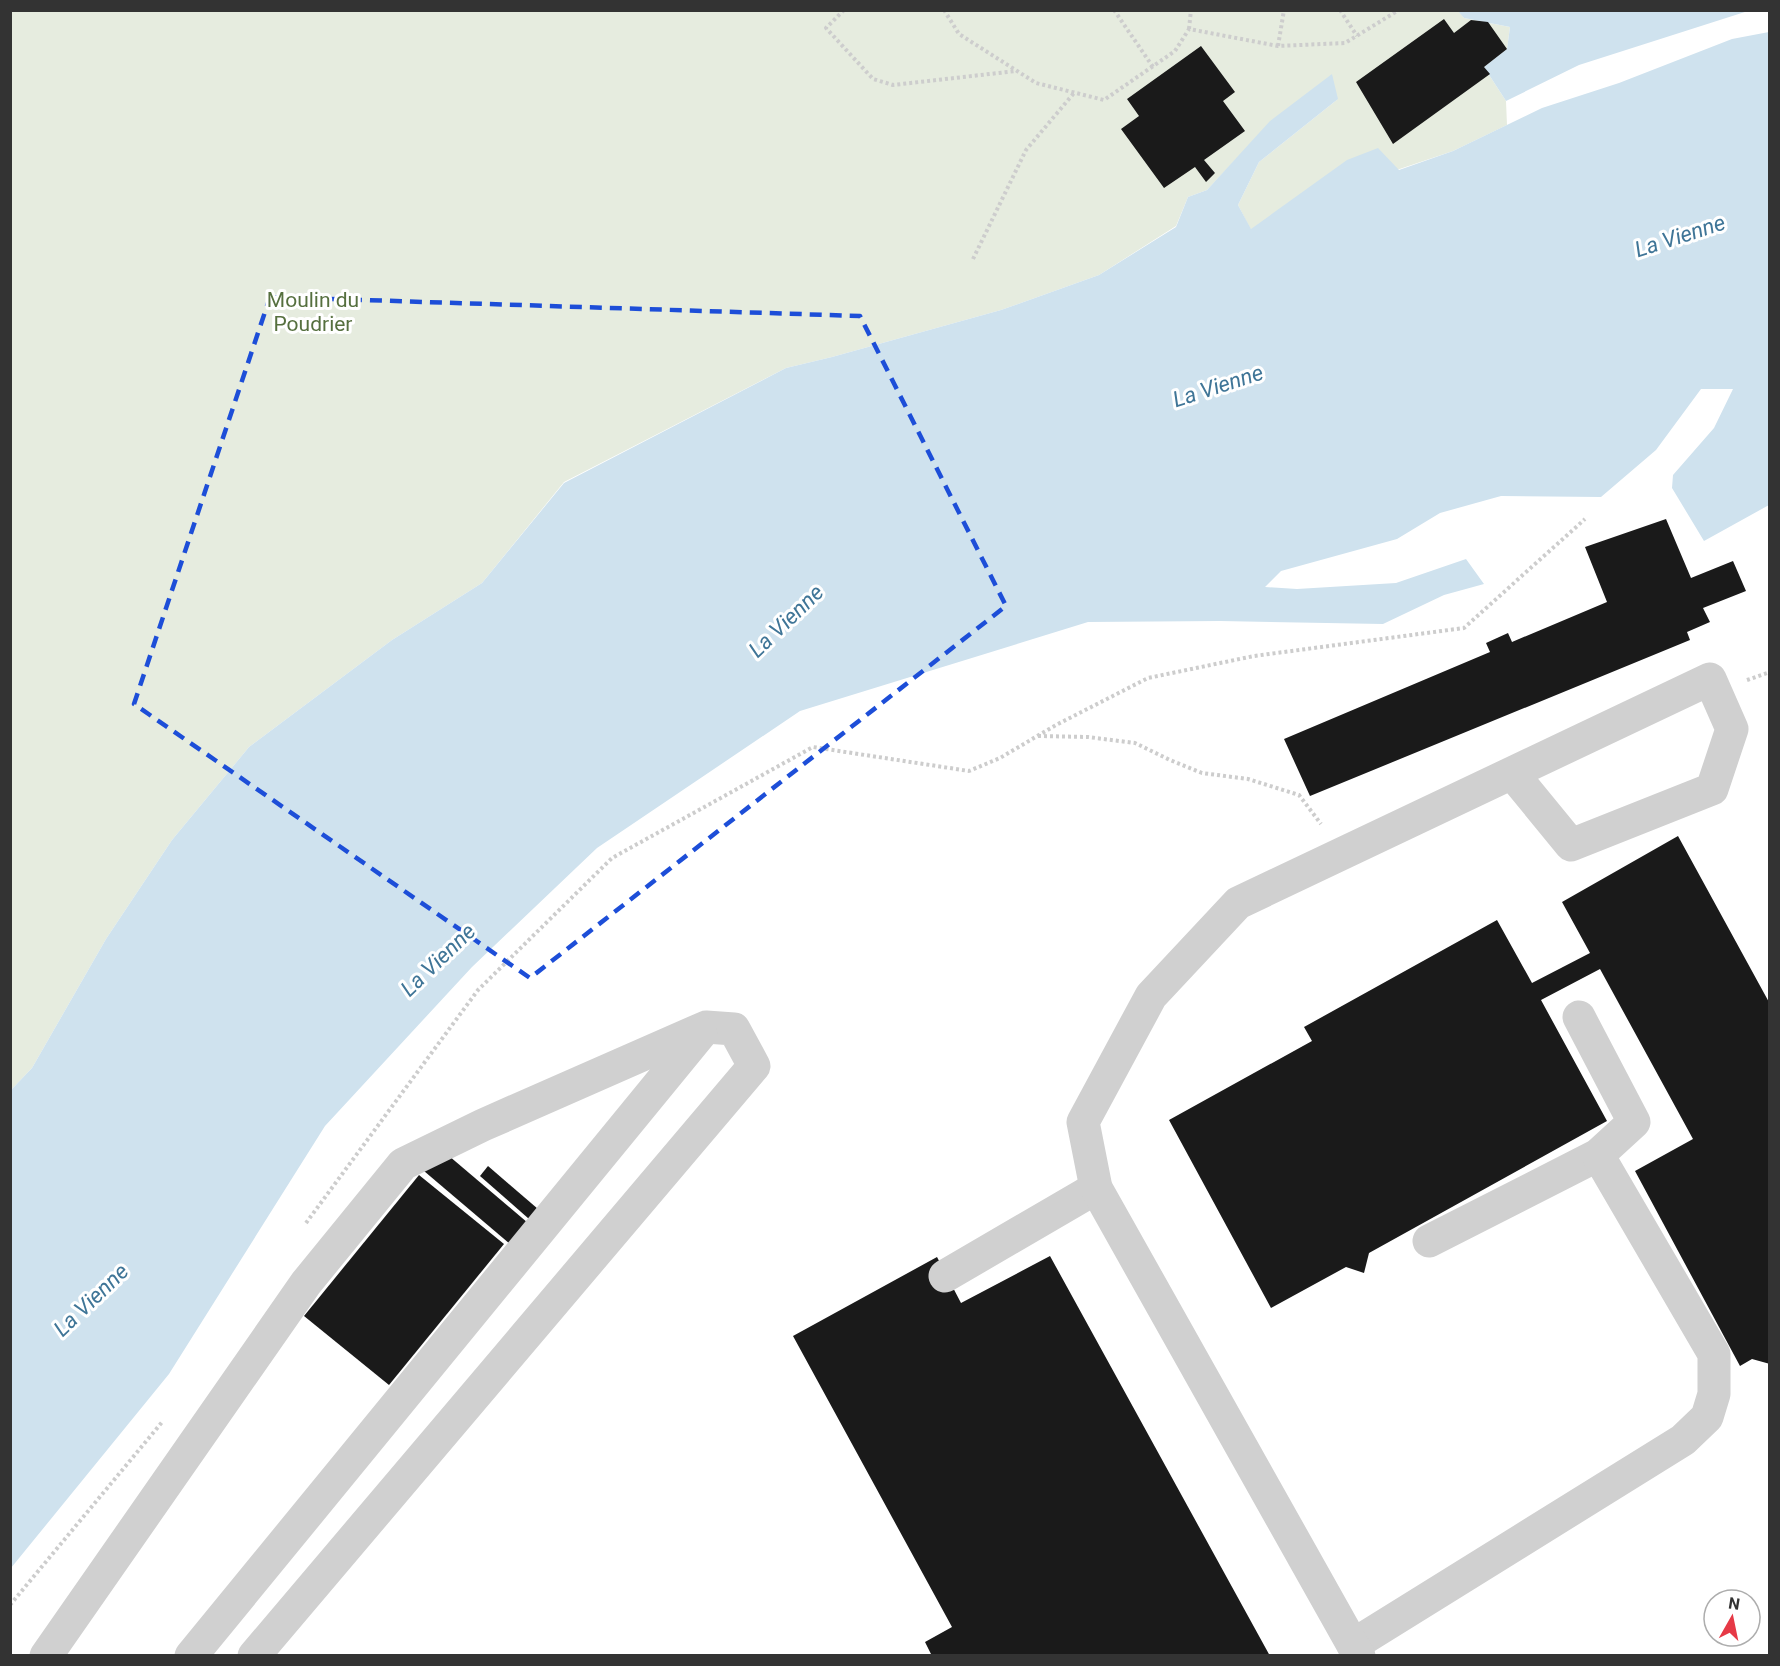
<svg xmlns="http://www.w3.org/2000/svg" width="1780" height="1666" viewBox="0 0 1780 1666" font-family="Roboto,sans-serif">
<style>
.green{fill:#e6ecdf}
.water{fill:#cfe2ee}
.building{fill:#1a1a1a}
.lines{fill:none;stroke-linecap:round;stroke-linejoin:round}
.path{stroke:#cdcdcd;stroke-width:4;stroke-dasharray:3 3;stroke-linecap:butt}
.minor{stroke:#d0d0d0;stroke-width:33}
.marked{fill:none;stroke:#1d4ed8;stroke-width:4.5;stroke-dasharray:12 8;stroke-linejoin:round}
.labels{text-anchor:middle;dominant-baseline:central;stroke-width:6;stroke-linejoin:round;paint-order:stroke}
.park-label{font-size:21px;fill:#56703f;stroke:#fff}
.water-label{font-size:22px;font-style:italic;fill:#3f7597;stroke:#fff}
</style>
<rect width="100%" height="100%" fill="#fff"/>
<path class="green" d="M1458 10 1464 18 1510 27 1507 49 1484 67 1506 101 1507 125 1453 151 1281 209 1251 230 1238 205 1259 162 1338 99 1237 158 1207 190 1188 197 1176 226 1099 275 1001 310 832 357 786 368 564 482 482 583 392 640 249 747 172 840 106 939 32 1068 11 1090V11Z"/>
<g class="water">
<path d="M1458 11H1748L1579 65 1506 101 1484 67 1507 49 1510 27 1464 18Z"/>
<path d="M1769 32V505L1704 541 1672 488 1673 475 1714 428 1733 389H1701L1656 450 1601 497 1501 496 1440 513 1397 539 1281 571 1265 587 1297 589 1396 583 1466 559 1484 584 1444 595 1383 624 1220 621 1088 622 800 711 597 848 472 967 325 1126 169 1374 11 1568V1090L32 1068 106 939 172 840 249 747 392 640 482 583 564 483 786 368 832 357 1001 310 1099 275 1176 227 1188 197 1207 190 1270 121 1332 74 1338 99 1259 162 1238 205 1251 229 1347 160 1378 148 1399 170 1453 151 1542 108 1619 83 1732 39Z"/>
</g>
<g class="building">
<path d="M1444 19 1454 33 1471 20 1488 22 1507 49 1484 67 1490 74 1393 144 1356 82Z"/>
<path d="M1201 46 1235 92 1223 101 1245 131 1204 160 1215 173 1206 182 1195 167 1164 188 1121 129 1139 116 1127 99Z"/>
<path d="M1666 519 1691 578 1733 561 1746 591 1703 608 1710 622 1687 632 1690 640 1310 796 1284 739 1490 652 1486 643 1508 633 1512 642 1607 602 1585 547Z"/>
<path d="M1678 836 1770 1004V1364L1752 1359 1740 1366 1635 1171 1693 1139 1600 969 1541 1000 1607 1121 1369 1253 1364 1273 1346 1267 1271 1308 1169 1120 1312 1041 1304 1027 1497 920 1532 983 1590 953 1562 902Z"/>
<path d="M442 1150 528 1223 510 1244 424 1171Z"/>
<path d="M488 1166 538 1209 529 1219 480 1176Z"/>
<path d="M419 1175 504 1244 389 1385 304 1316Z"/>
<path d="M1050 1256 1270 1656H932L925 1642 952 1627 793 1336 937 1257 961 1303Z"/>
</g>
<g class="lines">
<g class="path">
<path d="M844 10 826 28 873 79 893 85 1016 71"/>
<path d="M944 10 959 34 1036 83 1104 100 1175 51 1189 29 1278 46 1345 43 1399 10"/>
<path d="M1114 10 1153 67"/>
<path d="M1340 10 1357 36"/>
<path d="M1189 29 1191 10"/>
<path d="M1278 46 1284 10"/>
<path d="M973 259 1026 150 1074 93"/>
<path d="M1747 680 1770 672"/>
<path d="M1038 736 1088 737 1135 743 1170 760 1202 773 1248 779 1299 795 1321 824"/>
<path d="M306 1223 478 990 612 858 813 747 969 771 1000 758 1056 725 1148 678 1254 656 1464 628 1585 519"/>
<path d="M10 1605 163 1421"/>
</g>
<g class="minor">
<path d="M1429 1241 1598 1155 1634 1122 1579 1017"/>
<path d="M945 1276 1096 1188"/>
<path d="M1353 1645 1683 1440 1707 1417 1714 1394V1354L1598 1155"/>
<path d="M46 1656 306 1283 403 1164 483 1125 706 1027 734 1029 754 1066 254 1656"/>
<path d="M191 1656 701 1033"/>
<path d="M1359 1656 1096 1188 1083 1122 1151 996 1238 903 1710 679 1732 729 1712 789 1571 845 1512 773"/>
</g>
</g>
<path class="marked" d="M270 297 860 316 1006 606 530 978 134 704Z"/>
<g class="labels">
<g class="park-label">
<text x="313" y="300">Moulin du<tspan x="313" dy="24">Poudrier</tspan></text>
</g>
<g class="water-label">
<text transform="translate(1680 236) rotate(-18)">La Vienne</text>
<text transform="translate(1218 386) rotate(-18)">La Vienne</text>
<text transform="translate(786 621) rotate(-44)">La Vienne</text>
<text transform="translate(438 960) rotate(-44)">La Vienne</text>
<text transform="translate(91 1300) rotate(-44)">La Vienne</text>
</g>
</g>
<rect width="1780" height="1666" fill="none" stroke="#333333" stroke-width="24"/>
<g transform="translate(1732 1618) rotate(9)"><circle r="28" fill="#ffffff" stroke="#adadad" stroke-width="1.5"/>
<path d="M0-4.5L10 22L0 15L-10 22Z" fill="#e63946"/>
<text y="-9" font-size="16" font-weight="bold" text-anchor="middle" fill="#333333">N</text>
</g>
</svg>
